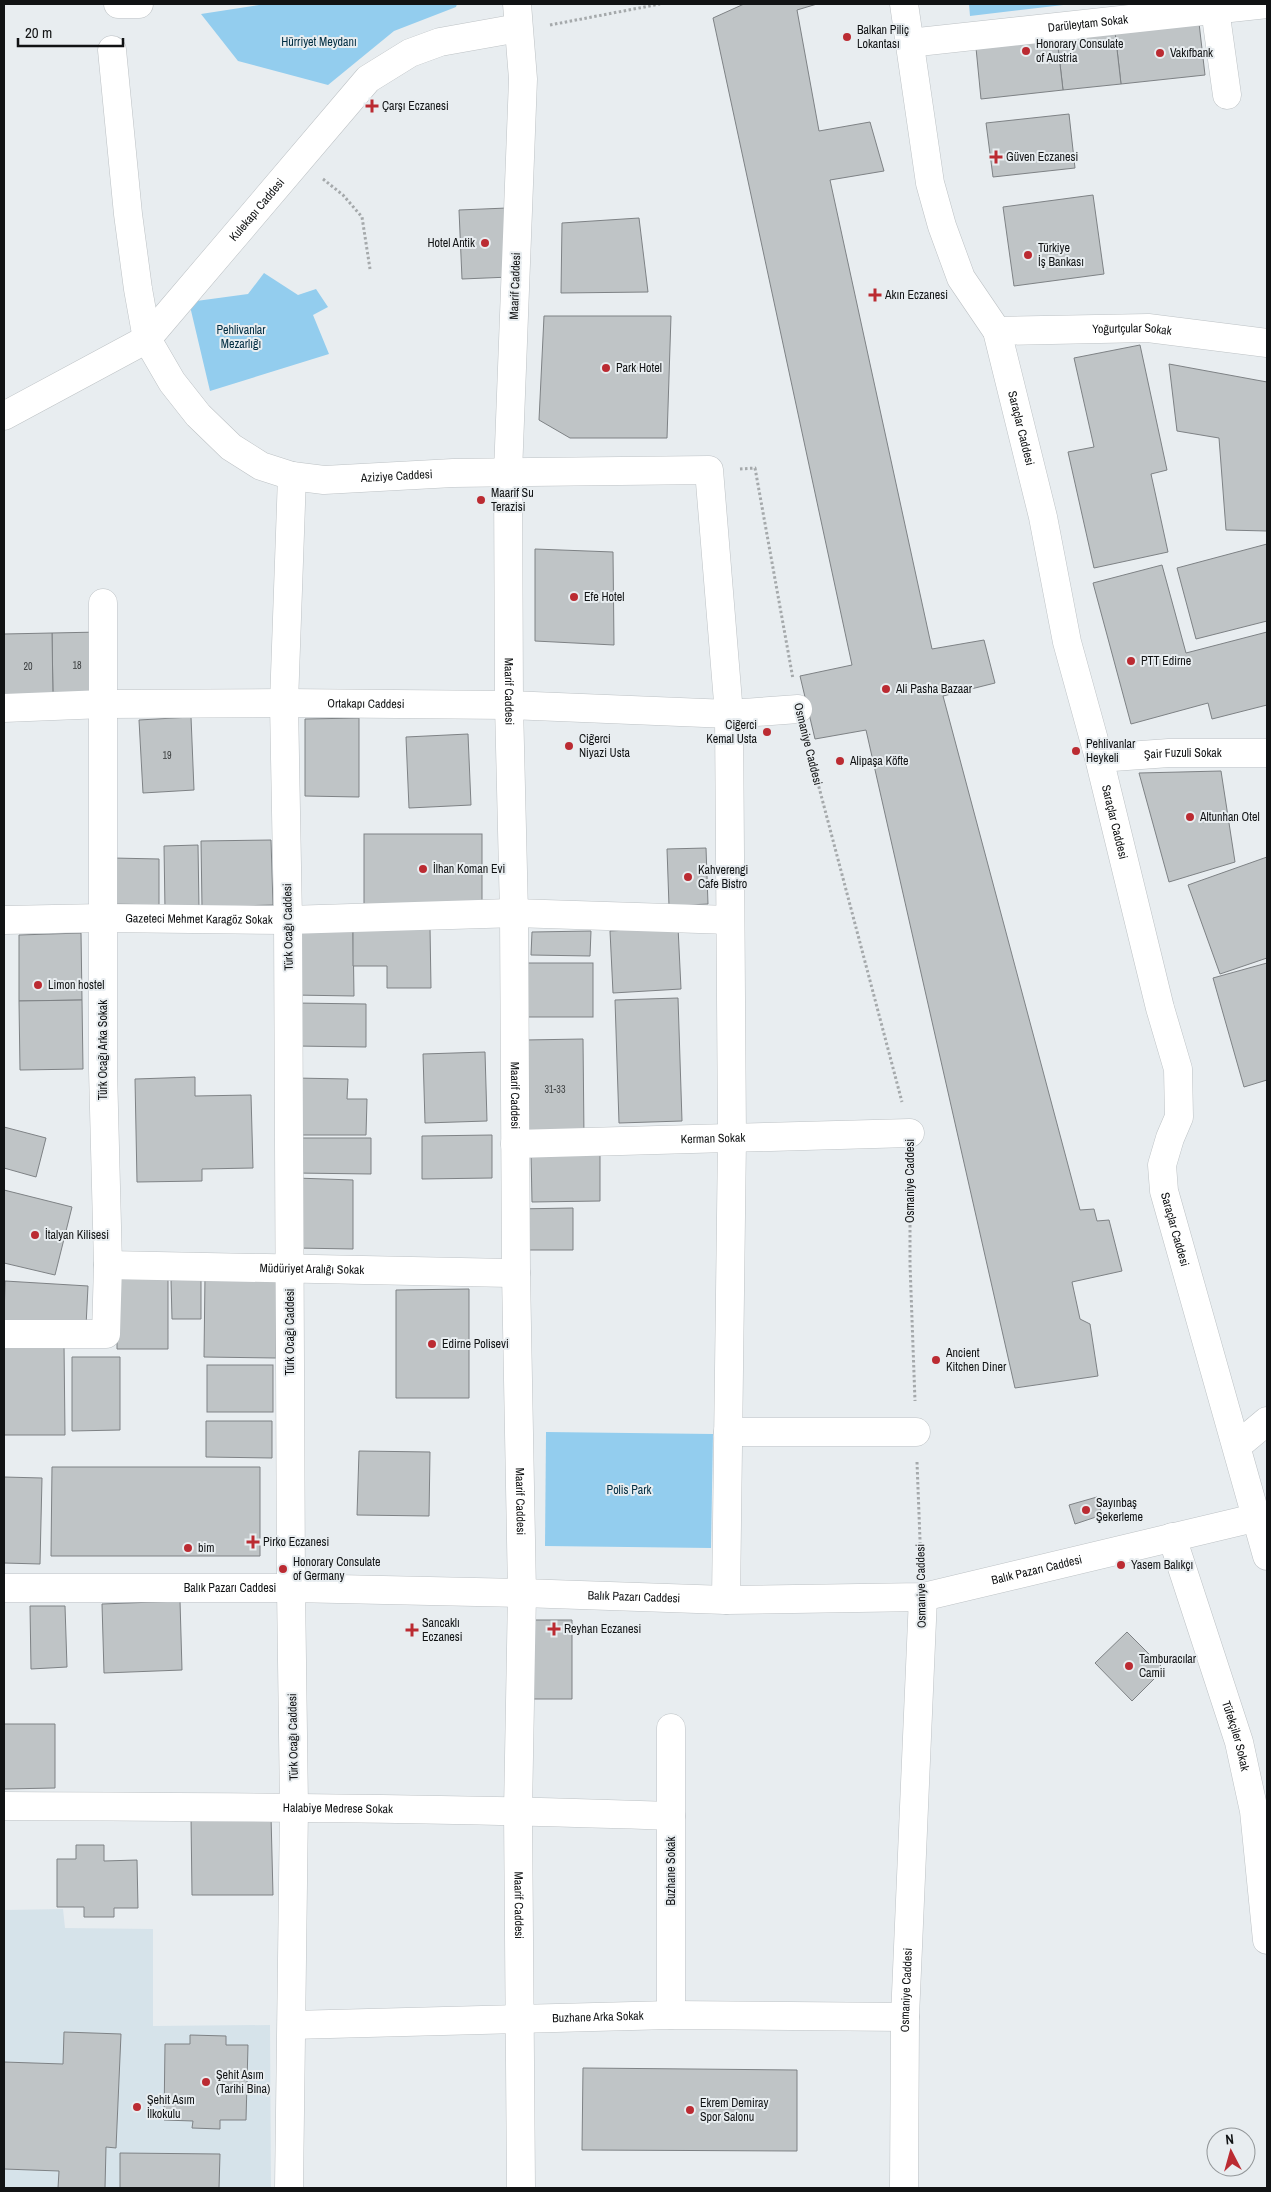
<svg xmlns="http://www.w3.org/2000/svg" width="1271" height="2192" viewBox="0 0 1271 2192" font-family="'Archivo Narrow',sans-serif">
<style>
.built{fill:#d6e3ea}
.green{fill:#93cdee}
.building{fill:#bfc4c6;stroke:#7e8285}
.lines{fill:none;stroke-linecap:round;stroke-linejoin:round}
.street-casing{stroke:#bdc2c5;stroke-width:29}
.secondary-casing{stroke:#bdc2c5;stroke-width:29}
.primary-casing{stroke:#bdc2c5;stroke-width:29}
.path{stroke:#a5a9ab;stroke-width:3;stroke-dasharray:2.5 2.5;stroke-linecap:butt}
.street{stroke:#fff;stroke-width:28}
.secondary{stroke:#fff;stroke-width:28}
.primary{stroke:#fff;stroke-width:28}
.poi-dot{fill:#bb2b32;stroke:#e8edf0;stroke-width:2}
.labels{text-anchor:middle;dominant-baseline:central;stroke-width:4;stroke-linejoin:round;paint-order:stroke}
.number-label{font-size:10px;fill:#3c3f40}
.street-label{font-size:12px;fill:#111314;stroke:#e8edf0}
.poi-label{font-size:12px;fill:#111314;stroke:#e8edf0;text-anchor:start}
.park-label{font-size:12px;fill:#002d42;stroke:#e8edf0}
</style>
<rect width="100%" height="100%" fill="#e8edf0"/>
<path class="built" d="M63 1909 65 1928 153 1929V2026L270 2025 271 2188H4V1910Z"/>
<g class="green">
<path d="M266 4H457L456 7 394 31 328 85 238 61 201 14Z"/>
<path d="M969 4H1072L970 16Z"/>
<path d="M264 273 298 295 316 289 328 307 313 315 329 354 210 391 189 302 248 294Z"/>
<path d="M546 1432 713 1434 711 1548 545 1546Z"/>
</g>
<g class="building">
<path d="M744 4H817L797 10 819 131 870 122 884 171 830 180 932 649 984 640 995 683 943 696 1080 1210 1094 1209 1097 1221 1109 1220 1122 1271 1072 1282 1080 1319 1090 1324 1098 1376 1015 1388 866 730 815 739 800 676 852 665 713 18Z"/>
<path d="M1199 23 1205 75 1121 84 1115 32Z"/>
<path d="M1115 32 1121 84 1063 90 1057 38Z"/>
<path d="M1057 38 1063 90 981 99 976 48Z"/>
<path d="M1069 114 1075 168 993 177 986 123Z"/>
<path d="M1093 195 1104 274 1014 286 1003 207Z"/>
<path d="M507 208 510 277 462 279 459 210Z"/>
<path d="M639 218 648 292 561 293 562 223Z"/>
<path d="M544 316H671L667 438H570L539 420Z"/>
<path d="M1140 345 1167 470 1151 474 1168 552 1094 568 1068 452 1094 447 1074 358Z"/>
<path d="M1169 364 1267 382V531L1226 530 1219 438 1177 431Z"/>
<path d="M1267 544V621L1196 639 1177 568Z"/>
<path d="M535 549 613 552 614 645 535 641Z"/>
<path d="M1162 565 1186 653 1267 632V705L1212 719 1208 703 1131 724 1093 583Z"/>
<path d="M100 632 102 696 53 697 52 633Z"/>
<path d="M52 633 53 697 4 698V634Z"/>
<path d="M191 717 194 790 143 793 139 720Z"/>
<path d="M359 718V797L305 796V719Z"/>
<path d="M468 734 471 805 409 808 406 737Z"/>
<path d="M1221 771 1235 862 1169 882 1139 773Z"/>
<rect x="364" y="834" width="118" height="71"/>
<path d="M271 840 273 905 202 907 201 841Z"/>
<path d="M198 845 199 909 165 910 164 846Z"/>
<path d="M706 848 708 904 669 906 667 849Z"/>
<path d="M1267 857V958L1220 974 1188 885Z"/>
<path d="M113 858 159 859V905L112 904Z"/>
<path d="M290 925 353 929 354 996 294 995Z"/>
<path d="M678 927 681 989 613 993 610 931Z"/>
<path d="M430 928 431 988H387V966H353V929Z"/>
<path d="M591 931 590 956 531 955 532 932Z"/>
<path d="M81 933 82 1000 19 1001V935Z"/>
<rect x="526" y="963" width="67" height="54"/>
<path d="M1267 963V1080L1244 1087 1213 978Z"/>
<path d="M678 998 682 1121 619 1123 615 1000Z"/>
<path d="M82 1000 83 1069 20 1070 19 1001Z"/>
<path d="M296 1003 366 1004V1047L296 1046Z"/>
<path d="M583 1039 584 1138H526L525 1040Z"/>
<path d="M485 1052 487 1121 425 1123 423 1054Z"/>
<path d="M195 1077V1096L251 1095 253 1168 202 1169V1181L137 1182 135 1079Z"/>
<path d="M295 1078 348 1079 347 1099H367L366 1135H294Z"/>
<path d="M4 1127 46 1138 36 1177 4 1168Z"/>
<path d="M492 1135V1178L422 1179V1136Z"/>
<path d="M295 1138H371V1174L295 1173Z"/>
<path d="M600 1152V1201L532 1202 531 1153Z"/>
<path d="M296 1178 353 1180V1249L296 1248Z"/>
<path d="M4 1190 72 1207 55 1275 4 1263Z"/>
<path d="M573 1208V1250H517L516 1209Z"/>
<path d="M205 1276H276V1358L204 1357Z"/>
<path d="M168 1277V1349H117V1278Z"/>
<path d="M171 1280H201V1319H172Z"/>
<path d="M5 1281 88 1286 86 1326 4 1321Z"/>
<path d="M469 1289V1398H396V1290Z"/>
<path d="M64 1344 65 1435H4V1345Z"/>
<path d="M72 1357H120V1430L72 1431Z"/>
<rect x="207" y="1365" width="66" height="47"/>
<path d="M206 1421H272V1458L206 1457Z"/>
<path d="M359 1451 430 1452 429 1516 357 1515Z"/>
<path d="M52 1467H260V1556H51Z"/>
<path d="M4 1477 42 1478 40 1564 4 1563Z"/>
<path d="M1097 1497 1102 1515 1075 1524 1069 1505Z"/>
<path d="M180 1601 182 1670 104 1673 102 1604Z"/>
<path d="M30 1606H65L67 1667 31 1669Z"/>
<path d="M534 1620H572V1699H533Z"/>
<path d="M1127 1632 1164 1669 1132 1701 1095 1663Z"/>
<path d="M4 1724H55V1788L4 1789Z"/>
<path d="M271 1816 273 1895H192L191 1817Z"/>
<path d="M76 1845H104V1861L137 1860 138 1908H114V1917H84V1907H57V1859H76Z"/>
<path d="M64 2032 121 2034 116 2148 106 2147 105 2188H58L59 2171 4 2169V2062L63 2064Z"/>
<path d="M190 2035 226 2036V2045H248L246 2120H220V2129L192 2128 193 2121 164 2120 165 2044H190Z"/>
<path d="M583 2068 797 2070V2151L582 2150Z"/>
<path d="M120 2153 220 2154 219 2188H120Z"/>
</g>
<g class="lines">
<g class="street-casing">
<g id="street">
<path id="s1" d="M904 4 930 183 942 226 961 278 997 331 1043 517 1067 642 1099 758 1160 1008 1178 1069 1179 1117 1170 1138 1162 1165 1164 1191 1267 1556"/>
<path d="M1215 9 1227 95"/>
<path id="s2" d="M909 43 1267 4"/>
<path id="s3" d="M112 50 128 214 138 289 147 339 172 382 198 415 231 447 261 466 292 476 324 480 453 473 709 470 729 714 732 1139 726 1600"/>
<path id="s4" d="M997 331 1148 328 1267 343"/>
<path id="s5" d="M4 416 147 339 368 79 410 53 440 42 518 28"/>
<path id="s6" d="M4 708 104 704 284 703 509 705 729 714 798 709"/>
<path id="s7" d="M1099 758 1169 753H1267"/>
<path id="s8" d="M4 920 103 918 288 920 514 913 730 920"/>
<path id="s9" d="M515 1144 910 1133"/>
<path id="s10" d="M108 1265 516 1273"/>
<path d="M4 1334H106L108 1265 103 1070V603"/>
<path d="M728 1432H916"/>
<path d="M1237 1446 1267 1421"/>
<path id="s11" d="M1172 1537 1239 1742 1254 1811 1267 1940"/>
<path id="s12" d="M522 1593 726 1600 923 1597 1267 1515"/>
<path d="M671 1728V2015"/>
<path id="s13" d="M4 1806C226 1807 448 1808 671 1816"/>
<path id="s14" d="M292 2025 671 2015 905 2017"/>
<path d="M289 2188 294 1807 291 1588 288 920 284 703 292 476"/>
<path id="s15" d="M904 2188 905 2017 923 1597"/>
</g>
</g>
<g class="secondary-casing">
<g id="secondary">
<path id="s16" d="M517 4 523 79 508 473 509 705 514 913 516 1273 522 1593 518 1811 521 2188"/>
<path id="s17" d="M4 1588H291L522 1593"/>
</g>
</g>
<g class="primary-casing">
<path id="primary" d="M118 4H139"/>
</g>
<g class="path">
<path d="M550 25 660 4"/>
<path d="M323 179 343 195 362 217 370 269"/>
<path d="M740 469 755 468 793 679"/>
<path d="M806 738 902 1102"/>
<path d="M910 1165V1264L915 1401"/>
<path d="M917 1462 921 1566"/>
</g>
<use href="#street" class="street"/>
<use href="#secondary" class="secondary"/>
<use href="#primary" class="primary"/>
</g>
<g class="poi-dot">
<circle cx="847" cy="37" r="5"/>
<circle cx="1026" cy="51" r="5"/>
<circle cx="1160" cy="53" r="5"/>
<path d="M369.5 98.5h5v5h5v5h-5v5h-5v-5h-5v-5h5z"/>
<path d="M993.5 149.5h5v5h5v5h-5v5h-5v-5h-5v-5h5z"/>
<circle cx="485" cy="243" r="5"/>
<circle cx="1028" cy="255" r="5"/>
<path d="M872.5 287.5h5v5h5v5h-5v5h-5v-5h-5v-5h5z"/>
<circle cx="606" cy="368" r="5"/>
<circle cx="481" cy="500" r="5"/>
<circle cx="574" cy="597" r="5"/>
<circle cx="1131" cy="661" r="5"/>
<circle cx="886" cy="689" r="5"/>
<circle cx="767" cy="732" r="5"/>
<circle cx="569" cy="746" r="5"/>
<circle cx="1076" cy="751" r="5"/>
<circle cx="840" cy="761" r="5"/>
<circle cx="1190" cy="817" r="5"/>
<circle cx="423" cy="869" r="5"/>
<circle cx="688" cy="877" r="5"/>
<circle cx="38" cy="985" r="5"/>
<circle cx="35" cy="1235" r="5"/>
<circle cx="432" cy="1344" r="5"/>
<circle cx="936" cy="1360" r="5"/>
<circle cx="1086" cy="1510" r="5"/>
<path d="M250.5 1534.5h5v5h5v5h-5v5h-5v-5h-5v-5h5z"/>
<circle cx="188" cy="1548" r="5"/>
<circle cx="1121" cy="1565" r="5"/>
<circle cx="283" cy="1569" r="5"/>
<path d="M551.5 1621.5h5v5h5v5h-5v5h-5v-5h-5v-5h5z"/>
<path d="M409.5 1622.5h5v5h5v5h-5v5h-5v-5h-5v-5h5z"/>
<circle cx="1129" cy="1666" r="5"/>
<circle cx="206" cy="2082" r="5"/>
<circle cx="137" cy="2107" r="5"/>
<circle cx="690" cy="2110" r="5"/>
</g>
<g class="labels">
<g class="number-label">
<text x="77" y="665">18</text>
<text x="28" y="666">20</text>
<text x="167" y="755">19</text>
<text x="555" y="1089">31-33</text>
</g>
<g class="street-label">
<text stroke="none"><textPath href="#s2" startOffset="180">Darüleytam Sokak</textPath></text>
<text stroke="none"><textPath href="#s5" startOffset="332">Kulekapı Caddesi</textPath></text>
<text transform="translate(515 286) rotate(-88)">Maarif Caddesi</text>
<text stroke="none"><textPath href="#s4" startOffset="135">Yoğurtçular Sokak</textPath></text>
<text stroke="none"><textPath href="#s1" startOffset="445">Saraçlar Caddesi</textPath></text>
<text stroke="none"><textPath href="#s3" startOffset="602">Aziziye Caddesi</textPath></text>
<text stroke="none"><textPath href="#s16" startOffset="688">Maarif Caddesi</textPath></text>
<text stroke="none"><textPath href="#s6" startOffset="362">Ortakapı Caddesi</textPath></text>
<text transform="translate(808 744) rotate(76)">Osmaniye Caddesi</text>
<text stroke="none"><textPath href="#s7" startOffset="84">Şair Fuzuli Sokak</textPath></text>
<text stroke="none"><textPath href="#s1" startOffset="850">Saraçlar Caddesi</textPath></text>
<text stroke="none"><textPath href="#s8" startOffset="195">Gazeteci Mehmet Karagöz Sokak</textPath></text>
<text transform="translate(288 927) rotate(-91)">Türk Ocağı Caddesi</text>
<text transform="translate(103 1050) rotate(-90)">Türk Ocağı Arka Sokak</text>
<text stroke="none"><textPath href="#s16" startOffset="1092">Maarif Caddesi</textPath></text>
<text stroke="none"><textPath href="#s9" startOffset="198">Kerman Sokak</textPath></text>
<text transform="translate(910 1181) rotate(-90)">Osmaniye Caddesi</text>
<text stroke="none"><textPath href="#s1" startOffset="1270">Saraçlar Caddesi</textPath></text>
<text stroke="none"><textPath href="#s10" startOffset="204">Müdüriyet Aralığı Sokak</textPath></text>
<text transform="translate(290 1332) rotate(-90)">Türk Ocağı Caddesi</text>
<text stroke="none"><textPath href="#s16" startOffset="1498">Maarif Caddesi</textPath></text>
<text stroke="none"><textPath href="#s12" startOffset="518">Balık Pazarı Caddesi</textPath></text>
<text transform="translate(921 1586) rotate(-91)">Osmaniye Caddesi</text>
<text stroke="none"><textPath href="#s17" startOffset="226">Balık Pazarı Caddesi</textPath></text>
<text stroke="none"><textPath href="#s12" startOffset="112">Balık Pazarı Caddesi</textPath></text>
<text stroke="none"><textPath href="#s11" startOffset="209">Tüfekçiler Sokak</textPath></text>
<text transform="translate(293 1737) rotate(-91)">Türk Ocağı Caddesi</text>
<text stroke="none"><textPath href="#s13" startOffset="334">Halabiye Medrese Sokak</textPath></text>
<text transform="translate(671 1871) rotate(-90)">Buzhane Sokak</text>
<text stroke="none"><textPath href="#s16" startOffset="1902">Maarif Caddesi</textPath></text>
<text stroke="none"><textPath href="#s15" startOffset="198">Osmaniye Caddesi</textPath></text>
<text stroke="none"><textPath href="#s14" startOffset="306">Buzhane Arka Sokak</textPath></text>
</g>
<g class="poi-label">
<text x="857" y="30">Balkan Piliç<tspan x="857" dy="14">Lokantası</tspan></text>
<text x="1036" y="44">Honorary Consulate<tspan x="1036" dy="14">of Austria</tspan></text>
<text x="1170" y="53">Vakıfbank</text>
<text x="382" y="106">Çarşı Eczanesi</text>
<text x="1006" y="157">Güven Eczanesi</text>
<text x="475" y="243" text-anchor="end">Hotel Antik</text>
<text x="1038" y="248">Türkiye<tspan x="1038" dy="14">İş Bankası</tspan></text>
<text x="885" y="295">Akın Eczanesi</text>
<text x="616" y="368">Park Hotel</text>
<text x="491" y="493">Maarif Su<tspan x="491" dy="14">Terazisi</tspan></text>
<text x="584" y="597">Efe Hotel</text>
<text x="1141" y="661">PTT Edirne</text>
<text x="896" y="689">Ali Pasha Bazaar</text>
<text x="757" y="725" text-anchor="end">Ciğerci<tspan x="757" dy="14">Kemal Usta</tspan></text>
<text x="579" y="739">Ciğerci<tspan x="579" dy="14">Niyazi Usta</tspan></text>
<text x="1086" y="744">Pehlivanlar<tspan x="1086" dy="14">Heykeli</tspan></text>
<text x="850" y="761">Alipaşa Köfte</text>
<text x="1200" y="817">Altunhan Otel</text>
<text x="433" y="869">İlhan Koman Evi</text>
<text x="698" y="870">Kahverengi<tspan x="698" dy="14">Cafe Bistro</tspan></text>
<text x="48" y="985">Limon hostel</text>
<text x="45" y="1235">İtalyan Kilisesi</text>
<text x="442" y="1344">Edirne Polisevi</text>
<text x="946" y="1353">Ancient<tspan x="946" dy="14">Kitchen Diner</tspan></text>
<text x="1096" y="1503">Sayınbaş<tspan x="1096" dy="14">Şekerleme</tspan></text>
<text x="263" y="1542">Pirko Eczanesi</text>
<text x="198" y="1548">bim</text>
<text x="293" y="1562">Honorary Consulate<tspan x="293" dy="14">of Germany</tspan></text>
<text x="1131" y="1565">Yasem Balıkçı</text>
<text x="422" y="1623">Sancaklı<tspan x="422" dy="14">Eczanesi</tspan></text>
<text x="564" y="1629">Reyhan Eczanesi</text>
<text x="1139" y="1659">Tamburacılar<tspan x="1139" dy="14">Camii</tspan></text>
<text x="216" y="2075">Şehit Asım<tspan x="216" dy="14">(Tarihi Bina)</tspan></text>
<text x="147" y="2100">Şehit Asım<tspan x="147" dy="14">İlkokulu</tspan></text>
<text x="700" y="2103">Ekrem Demiray<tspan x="700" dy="14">Spor Salonu</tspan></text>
</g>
<g class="park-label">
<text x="319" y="42">Hürriyet Meydanı</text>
<text x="241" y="330">Pehlivanlar<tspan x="241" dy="14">Mezarlığı</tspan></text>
<text x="629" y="1490">Polis Park</text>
</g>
</g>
<rect width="1271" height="2192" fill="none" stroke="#111314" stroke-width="10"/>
<g transform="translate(1231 2152) rotate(354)"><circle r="24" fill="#e8edf0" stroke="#929698"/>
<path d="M0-4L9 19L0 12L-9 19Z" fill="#bb2b32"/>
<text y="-8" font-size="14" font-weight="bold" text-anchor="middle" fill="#111314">N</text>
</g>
<path d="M18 38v8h105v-8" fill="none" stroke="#111314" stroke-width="2.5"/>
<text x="25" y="38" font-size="15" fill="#111314" stroke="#e8edf0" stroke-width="4" paint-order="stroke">20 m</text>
</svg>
